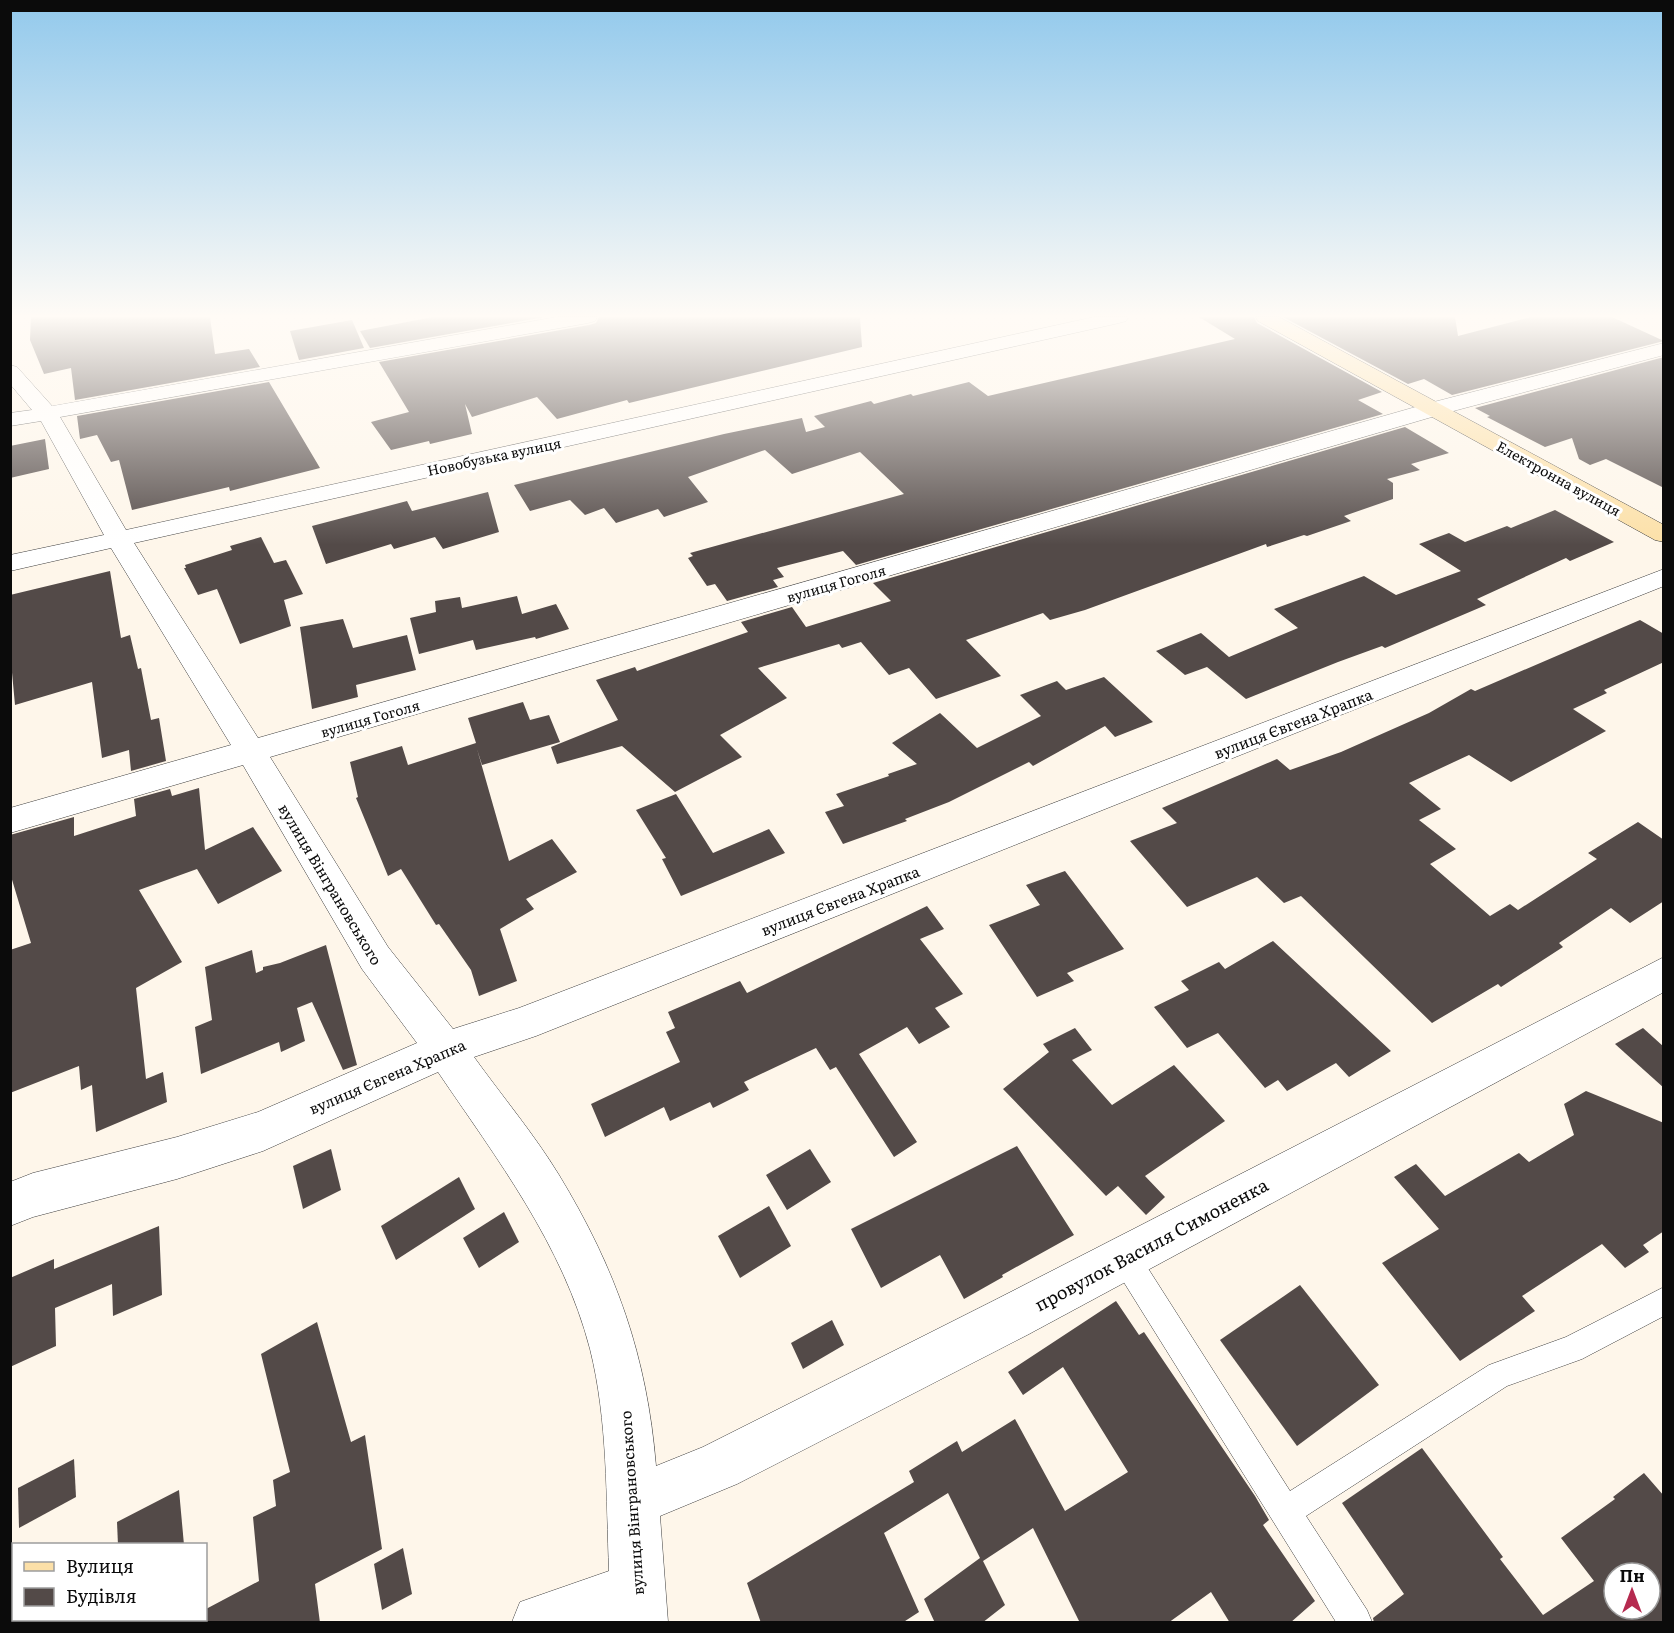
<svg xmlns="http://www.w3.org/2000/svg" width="1674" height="1633" viewBox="0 0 1674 1633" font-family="Literata,serif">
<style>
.building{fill:#534a48;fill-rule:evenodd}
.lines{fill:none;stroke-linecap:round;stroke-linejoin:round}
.lane-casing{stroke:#3e3e3e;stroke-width:1}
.street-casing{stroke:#3e3e3e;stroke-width:1}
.secondary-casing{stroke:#2d2d2d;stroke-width:1}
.lane{fill:#fff;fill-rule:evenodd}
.street{fill:#fff;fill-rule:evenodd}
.secondary{fill:#fce0a8;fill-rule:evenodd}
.labels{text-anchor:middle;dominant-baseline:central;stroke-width:6;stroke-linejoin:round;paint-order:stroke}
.far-street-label{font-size:14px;fill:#0b0b0b;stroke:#fff}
.street-label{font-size:15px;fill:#0b0b0b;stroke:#fff}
.near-street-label{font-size:18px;fill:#0b0b0b;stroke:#fff}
</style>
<rect width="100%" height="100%" fill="#fef6ea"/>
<g class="building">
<path d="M31 317H210L215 354 249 349 260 367 75 400 71 368 44 374 30 340Z"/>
<path d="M433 317H545L370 348 360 331Z"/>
<path d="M599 317H860L862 347 629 403 627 400 557 419 537 397 472 417 465 404 472 434 430 444 429 441 391 450 371 422 409 412 379 362 589 325 596 323Z"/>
<path d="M1199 317H1254L1257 323 1382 392 1358 400 1383 414 856 565 843 551 777 568 784 577 773 580 778 587 727 601 715 584 707 586 688 558 693 556 690 553 904 494 860 452 792 474 765 450 688 477 708 502 664 517 658 509 616 523 604 508 585 515 570 500 530 511 514 485 724 434 802 418 806 432 825 427 814 416 871 401 874 404 911 394 913 396 969 382 988 396 1235 339Z"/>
<path d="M1283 317H1455L1458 336 1531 317H1612L1664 341 1452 395 1424 379 1408 384Z"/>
<path d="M352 320 364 348 299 360 290 331Z"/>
<path d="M1664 357V488L1606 459 1590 465 1579 459 1572 438 1545 447 1487 417 1490 416 1475 408Z"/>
<path d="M269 382 320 468 230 491 229 487 132 510 119 460 111 462 97 435 80 439 77 416Z"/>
<path d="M1405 427 1449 453 1411 464 1420 470 1387 479 1393 483V499L1344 516 1351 521 1307 536 1304 535 1267 547 1266 544 1085 610 1050 620 1043 613 966 640 1001 676 936 699 909 668 889 675 861 642 842 648 839 644 758 668 787 698 720 735 742 757 675 792 622 746 557 764 551 747 618 720 596 680 635 667 637 671 748 632 741 622 792 607 806 627 891 601 873 583Z"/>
<path d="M45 439 49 469 10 478V446Z"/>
<path d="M488 492 499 532 443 549 435 537 394 549 391 544 326 564 312 526 407 501 412 511Z"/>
<path d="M1555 510 1614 542 1570 561 1566 558 1477 599 1486 605 1385 648 1382 646 1338 662 1246 699 1207 667 1185 675 1156 651 1201 633 1229 657 1298 628 1274 609 1364 576 1396 595 1461 571 1419 544 1449 533 1465 542 1507 526 1511 528Z"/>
<path d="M261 537 274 563 286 560 303 594 284 600 291 626 240 644 217 589 198 595 184 568H186L185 565 232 550 230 546Z"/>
<path d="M110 571 121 638 130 635 138 669 141 668 151 720 159 718 166 761 131 771 129 750 102 758 92 682 15 705 10 651V595Z"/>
<path d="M517 596 522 614 556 604 569 629 536 639 535 637 476 650 473 640 419 654 410 618 436 612 435 601 460 597 462 608Z"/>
<path d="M343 619 353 648 407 635 416 670 356 685 358 697 312 709 300 627Z"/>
<path d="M1640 620 1664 634V662L1604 690 1607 693 1573 709 1606 731 1511 782 1469 755 1409 783 1441 809 1419 820 1456 849 1430 864 1490 916 1510 904 1518 910 1597 859 1588 853 1638 822 1664 840V901L1630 923 1611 908 1559 943 1563 947 1501 987 1498 984 1432 1023 1301 896 1284 903 1257 877 1187 907 1130 841 1177 823 1162 808 1277 759 1290 770 1341 752 1429 713 1471 689 1475 691Z"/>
<path d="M1104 677 1153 722 1115 737 1105 726 1033 766 1029 762 949 802 905 819 907 821 843 844 825 812 844 806 836 794 889 776 888 774 917 764 892 743 940 713 977 748 1041 716 1020 695 1057 681 1066 690Z"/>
<path d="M523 702 530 720 549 715 560 742 482 765 477 749 509 861 552 839 577 872 526 899 534 909 500 929 517 981 479 996 471 970 439 924 436 925 401 869 388 876 356 798 358 797 350 762 402 746 408 765 476 743 468 718Z"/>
<path d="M199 788 205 850 253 827 282 871 218 904 197 869 139 890 182 962 136 988 146 1079 163 1072 167 1102 96 1132 92 1085 81 1090 79 1066 10 1093V950L31 943 10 873V835L74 817V836L136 816 134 799 170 789 172 796Z"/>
<path d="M676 794 713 853 769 829 785 853 681 896 662 859 666 858 636 810Z"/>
<path d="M1065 871 1124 949 1067 973 1074 981 1037 997 989 925 1040 905 1026 885Z"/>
<path d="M927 906 944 929 920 939 963 994 935 1008 950 1027 919 1044 907 1027 859 1054 917 1142 894 1157 836 1067 830 1070 816 1048 744 1082 749 1090 713 1108 710 1102 670 1121 664 1107 605 1137 591 1104 680 1062 666 1032 675 1028 668 1012 740 981 747 993Z"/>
<path d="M1273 941 1391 1051 1349 1077 1336 1063 1287 1091 1278 1080 1265 1088 1218 1033 1187 1048 1154 1007 1189 990 1181 981 1219 962 1225 969Z"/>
<path d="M326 945 357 1065 343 1070 312 1002 297 1008 305 1041 281 1052 279 1042 201 1074 195 1027 212 1020 205 967 252 950 256 973 263 970V967L280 963Z"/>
<path d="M1075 1028 1092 1050 1072 1060 1112 1105 1174 1065 1225 1121 1145 1176 1165 1197 1146 1215 1118 1186 1106 1196 1003 1089 1049 1052 1043 1044Z"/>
<path d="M1643 1028 1664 1047V1088L1615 1044Z"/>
<path d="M1586 1091 1664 1123V1231L1643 1245 1649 1252 1625 1268 1602 1244 1522 1296 1535 1311 1460 1361 1382 1263 1439 1229 1394 1177 1416 1164 1445 1196 1519 1153 1529 1162 1574 1135 1564 1104Z"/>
<path d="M1017 1146 1074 1235 1002 1275 1003 1277 964 1299 940 1255 881 1288 851 1229Z"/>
<path d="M331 1149 341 1190 303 1209 293 1166Z"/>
<path d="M810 1149 831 1182 787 1210 766 1175Z"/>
<path d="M459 1177 475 1209 396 1260 381 1226Z"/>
<path d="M769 1206 791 1246 740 1278 718 1236Z"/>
<path d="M504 1212 519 1242 479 1268 463 1238Z"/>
<path d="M159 1226 162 1295 113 1316 112 1284 55 1308 56 1346 10 1367V1278L54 1259V1269Z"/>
<path d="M1300 1285 1379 1385 1297 1446 1220 1340Z"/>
<path d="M1116 1301 1139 1335 1144 1332 1255 1496 1269 1520 1263 1525 1315 1601 1290 1623H1230L1211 1592 1168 1623H1080L1033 1528 983 1561 1005 1605 982 1623H935L924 1599 980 1558 948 1493 884 1533 919 1612 902 1623H761L747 1583 914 1482 909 1471 957 1441 962 1452 1015 1419 1065 1511 1128 1472 1063 1367 1023 1395 1008 1372Z"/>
<path d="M832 1320 844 1345 803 1369 791 1343Z"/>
<path d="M317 1322 351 1442 365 1435 382 1549 315 1584 320 1623H179L185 1620H206V1609L259 1581 253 1517 276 1506 273 1480 290 1472 261 1354Z"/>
<path d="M1422 1448 1503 1557 1500 1559 1543 1615 1594 1581 1561 1538 1615 1499 1613 1497 1644 1473 1664 1496V1623H1374L1373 1618 1404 1594 1342 1503ZM1614 1573H1650V1609H1614Z"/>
<path d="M74 1459 76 1497 19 1528 18 1488Z"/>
<path d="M179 1490 184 1545H118L117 1522Z"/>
<path d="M403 1548 412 1594 382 1610 374 1564Z"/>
</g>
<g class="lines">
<g class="lane-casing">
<path id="lane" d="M1125 1245 1135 1248 1290 1491 1489 1365 1566 1337 1664 1287V1316L1582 1359 1507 1386 1306 1516 1367 1610 1372 1622H1336L1115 1268 1112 1258 1115 1248Z"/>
</g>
<g class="street-casing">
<path id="street" d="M557 317H597L595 321 588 323 60 417 126 530 1094 317H1128L1126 321 1119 323 134 543 258 738 1426 404 1664 343V355L1442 414 270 757 388 947 453 1029 519 1008 1664 569V586L536 1036 474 1057C502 1096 534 1134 559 1175 616 1269 647 1356 656 1466L703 1447 995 1300 1664 957V992L1029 1334 737 1484 660 1516 668 1622H512L520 1602 609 1571C606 1498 608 1421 590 1349 563 1245 497 1159 438 1072L263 1151 177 1179 33 1217 10 1226V1182L33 1173 177 1137 258 1112 417 1043 362 969 243 765 10 833V808L231 745 111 548 10 571V555L104 535 41 421 10 426V413L32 410 10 384V365L17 367 52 406Z"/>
</g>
<g class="secondary-casing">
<path id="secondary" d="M1256 317H1279L1664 525V542L1655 540 1258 321Z"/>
</g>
<use href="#lane" class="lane"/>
<use href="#street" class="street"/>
<use href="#secondary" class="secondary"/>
</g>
<linearGradient id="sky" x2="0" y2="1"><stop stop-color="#92c9ec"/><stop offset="0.58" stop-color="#fffbf6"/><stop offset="1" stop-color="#fffbf6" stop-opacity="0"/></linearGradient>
<rect width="1674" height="545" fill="url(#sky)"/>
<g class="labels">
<g class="far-street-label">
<text transform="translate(494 456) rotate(-12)">Новобузька вулиця</text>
<text transform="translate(1559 478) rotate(29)">Електронна вулиця</text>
<text transform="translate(836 583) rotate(-16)">вулиця Гоголя</text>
<text transform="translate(370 718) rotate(-16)">вулиця Гоголя</text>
</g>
<g class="street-label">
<text transform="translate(1293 723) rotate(-21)">вулиця Євгена Храпка</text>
<text transform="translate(331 884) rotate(59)">вулиця Вінграновського</text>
<text transform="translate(840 900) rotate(-21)">вулиця Євгена Храпка</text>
<text transform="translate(387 1076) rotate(-23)">вулиця Євгена Храпка</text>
<text transform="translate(631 1503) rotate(-94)">вулиця Вінграновського</text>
</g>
<g class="near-street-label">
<text transform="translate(1151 1244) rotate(-28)">провулок Василя Симоненка</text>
</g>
</g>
<rect width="1674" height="1633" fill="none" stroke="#0b0b0b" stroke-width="24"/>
<rect x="12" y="1543" width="195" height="78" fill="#ffffff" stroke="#9d9d9d" stroke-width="1.5"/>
<rect x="24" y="1562" width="30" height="9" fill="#fce0a8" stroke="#9d9d9d" stroke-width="1.5"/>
<text x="66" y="1573" font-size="18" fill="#0b0b0b">Вулиця</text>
<rect x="24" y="1588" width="30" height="18" fill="#534a48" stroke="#9d9d9d" stroke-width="1.5"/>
<text x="66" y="1603" font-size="18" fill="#0b0b0b">Будівля</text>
<g transform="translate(1632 1591)"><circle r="28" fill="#ffffff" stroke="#9d9d9d" stroke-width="1.5"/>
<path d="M0-4.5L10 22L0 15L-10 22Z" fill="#b52a4f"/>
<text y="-9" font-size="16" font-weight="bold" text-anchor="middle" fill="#0b0b0b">Пн</text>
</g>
</svg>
